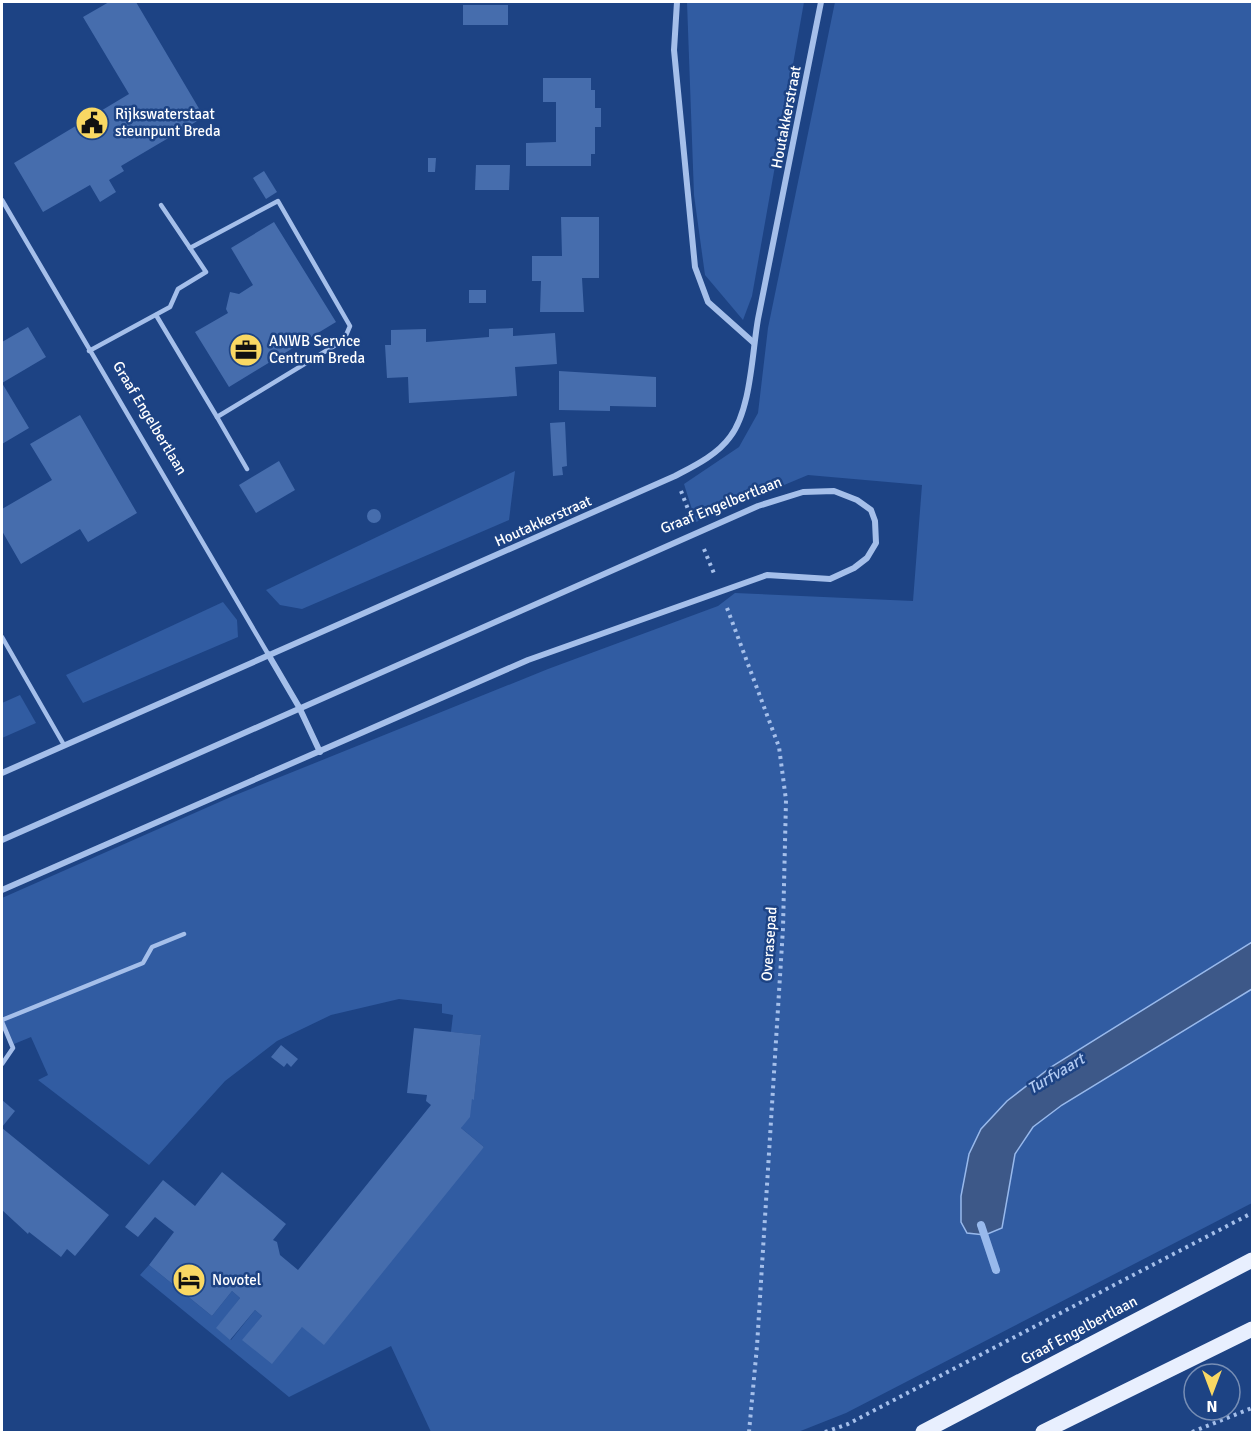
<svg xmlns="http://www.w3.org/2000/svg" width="1254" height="1434" viewBox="0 0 1254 1434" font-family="Signika,sans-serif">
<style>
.green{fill:#315ca2}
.water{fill:#3d5888;stroke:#98b9ec;stroke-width:1.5}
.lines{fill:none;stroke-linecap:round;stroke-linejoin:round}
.stream{stroke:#98b9ec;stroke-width:8}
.building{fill:#466dad}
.path{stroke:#a5bfea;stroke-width:4;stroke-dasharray:3 4.5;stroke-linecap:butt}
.service{stroke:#a5bfea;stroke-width:4.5}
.minor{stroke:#a5bfea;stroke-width:6}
.primary{stroke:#e8effe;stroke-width:15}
.labels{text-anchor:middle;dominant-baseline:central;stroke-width:5;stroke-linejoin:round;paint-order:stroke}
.poi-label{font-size:15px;fill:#fff;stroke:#1d4384;text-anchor:start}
.street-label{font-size:15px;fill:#fff;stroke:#1d4384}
.water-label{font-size:16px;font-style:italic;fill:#b0c9f2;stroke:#1d4384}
</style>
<rect width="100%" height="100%" fill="#1d4384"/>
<g class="green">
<path d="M687 2H804L752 296 743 320 705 275 694 195Z"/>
<path d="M835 2H1252V942L1051 1067 1007 1101 961 1222 968 1233 985 1235 1006 1208 1008 1183 1015 1154 1033 1127 1061 1105 1252 989V1203L846 1413 798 1432H431L391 1346 289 1397 140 1275 149 1265 212 1316 232 1291 240 1298 217 1328 231 1340 255 1310 262 1316 243 1340 302 1327 484 1147 461 1128 472 1099H474L481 1035 451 1032 453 1015 442 1013V1004L399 999 331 1015 277 1041 225 1081 149 1165 38 1080 48 1075 31 1037 14 1044 2 1017V898L233 796 548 669 718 606 735 593 913 601 922 485 808 475 696 522 684 484 739 447 758 413 768 328Z"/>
<path d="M515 471 509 520 302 609 280 605 266 590Z"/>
<path d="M223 602 237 620 238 637 83 703 66 675Z"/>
<path d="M20 695 36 723 2 738V703Z"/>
</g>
<path class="water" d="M1252 942V989L1062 1105 1033 1127 1015 1154 1002 1228 985 1235 967 1233 961 1222V1196L969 1154 981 1129 1007 1101 1051 1067Z"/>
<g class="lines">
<path class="stream" d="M981 1225 996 1270"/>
</g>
<g class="building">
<path d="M109 2H136L204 117 121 166 124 171 109 180 116 192 100 202 90 185 43 212 14 163 129 94 83 17Z"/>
<rect x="463" y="5" width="45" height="20"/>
<path d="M543 78H591V90H595V108H601V127H595V154H591V166H526V143L556 142V102H543Z"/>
<path d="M428 158H436L435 172H428Z"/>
<path d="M476 165H510L509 190H475Z"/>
<path d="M264 171 277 192 266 199 253 178Z"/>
<path d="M561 217H599V278H582L584 312H540L541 281H532V256H562Z"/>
<path d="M274 222 336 322 229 387 195 332 228 313 226 309 230 292 239 294 253 285 231 248Z"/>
<rect x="469" y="290" width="17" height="13"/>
<path d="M28 327 46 357 2 383 29 428 2 444V342Z"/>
<path d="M513 328V336L555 333 557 364 515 367 517 396 409 403 408 377 387 378 385 345H391V330L426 329V342L489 337V329Z"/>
<path d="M559 371 656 377V407L610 406V411L559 410Z"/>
<path d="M80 415 137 513 88 542 80 529 21 564 2 531V509L52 480 30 444Z"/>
<path d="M565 422 567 466 562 467 563 475 553 476 550 423Z"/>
<path d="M279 461 295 490 256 513 239 485Z"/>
<circle cx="374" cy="516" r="7"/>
<path d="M414 1028 481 1035 474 1100 472 1099 470 1117 461 1128 484 1147 324 1345 302 1327 272 1364 242 1340 262 1316 255 1310 230 1340 216 1328 240 1298 232 1291 212 1316 149 1265 174 1232 155 1217 138 1237 125 1227 163 1180 195 1206 222 1172 286 1224 273 1240 277 1242 280 1255 298 1270 431 1105 426 1101 427 1095 407 1093Z"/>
<path d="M281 1045 298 1059 291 1067 287 1063 284 1067 271 1057Z"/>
<path d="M2 1100 15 1111 2 1127Z"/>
<path d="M2 1128 109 1215 75 1256 67 1249 61 1257 29 1232 28 1234 2 1210Z"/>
</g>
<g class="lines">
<g class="path">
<path d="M681 491 691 517"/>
<path d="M704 549 715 576"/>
<path d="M727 608 779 747 786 800 783 928 757 1346 749 1432"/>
<path d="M825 1432 848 1424 1252 1213"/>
<path d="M1192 1432 1252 1408"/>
</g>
<g class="service">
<path d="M2 200 268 654"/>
<path d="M161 205 190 248"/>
<path d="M156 315 217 417"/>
<path d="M89 351 170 307 178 289 206 272 190 248 278 201 350 326 344 340 217 417 247 469"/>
<path d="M2 637 64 745"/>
<path d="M2 1020 143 963 152 947 184 934"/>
<path d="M2 1022 13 1048 2 1064"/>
</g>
<g class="minor">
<path d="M677 2 674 50 695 267 708 302 754 343"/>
<path d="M268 654 299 707 320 752"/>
<path d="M2 773 675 476C694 466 717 455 730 437 751 410 752 353 758 319 779 213 800 107 821 2"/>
<path d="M2 840 758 506 803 492 834 491 857 500 871 510 875 521 876 543 867 558 854 568 830 579 767 575 528 660 2 890"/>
</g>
<g class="primary">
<path d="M923 1432 1252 1260"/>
<path d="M1043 1432 1252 1329"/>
</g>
</g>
<defs>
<g id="civic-disc" transform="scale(1.725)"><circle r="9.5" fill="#f9d863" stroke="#1d4384"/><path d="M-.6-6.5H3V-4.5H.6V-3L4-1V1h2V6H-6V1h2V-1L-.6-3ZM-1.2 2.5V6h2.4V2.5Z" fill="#111"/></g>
<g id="office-disc" transform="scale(1.725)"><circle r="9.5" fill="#f9d863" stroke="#1d4384"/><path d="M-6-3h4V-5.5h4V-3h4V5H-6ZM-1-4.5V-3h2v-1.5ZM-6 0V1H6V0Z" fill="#111"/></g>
<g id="hotel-disc" transform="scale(1.725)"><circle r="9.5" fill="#f9d863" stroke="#1d4384"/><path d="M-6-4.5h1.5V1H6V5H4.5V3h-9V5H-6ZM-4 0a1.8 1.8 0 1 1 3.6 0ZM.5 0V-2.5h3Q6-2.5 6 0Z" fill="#111"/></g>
</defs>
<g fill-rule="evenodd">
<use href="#civic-disc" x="92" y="123"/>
<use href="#office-disc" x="246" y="350"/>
<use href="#hotel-disc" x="189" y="1280"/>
</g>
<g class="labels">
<g class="poi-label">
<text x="115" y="114">Rijkswaterstaat<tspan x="115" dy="17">steunpunt Breda</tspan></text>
<text x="269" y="341">ANWB Service<tspan x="269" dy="17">Centrum Breda</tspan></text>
<text x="212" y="1280">Novotel</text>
</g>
<g class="street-label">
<text transform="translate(786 117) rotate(-79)">Houtakkerstraat</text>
<text transform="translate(150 418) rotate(59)">Graaf Engelbertlaan</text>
<text transform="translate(721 505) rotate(-22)">Graaf Engelbertlaan</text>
<text transform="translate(543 521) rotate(-24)">Houtakkerstraat</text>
<text transform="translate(769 944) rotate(-86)">Overasepad</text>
<text transform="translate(1079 1330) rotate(-28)">Graaf Engelbertlaan</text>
</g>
<g class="water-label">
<text transform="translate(1056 1074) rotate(-31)">Turfvaart</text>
</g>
</g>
<rect width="1254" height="1434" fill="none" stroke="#ffffff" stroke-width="6"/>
<g transform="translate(1212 1392) rotate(180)"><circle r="28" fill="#1d4384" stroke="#778eb5" stroke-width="1.5"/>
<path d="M0-4.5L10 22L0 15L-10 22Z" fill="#f9d863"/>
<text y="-9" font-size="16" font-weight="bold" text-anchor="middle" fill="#ffffff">N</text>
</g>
</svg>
